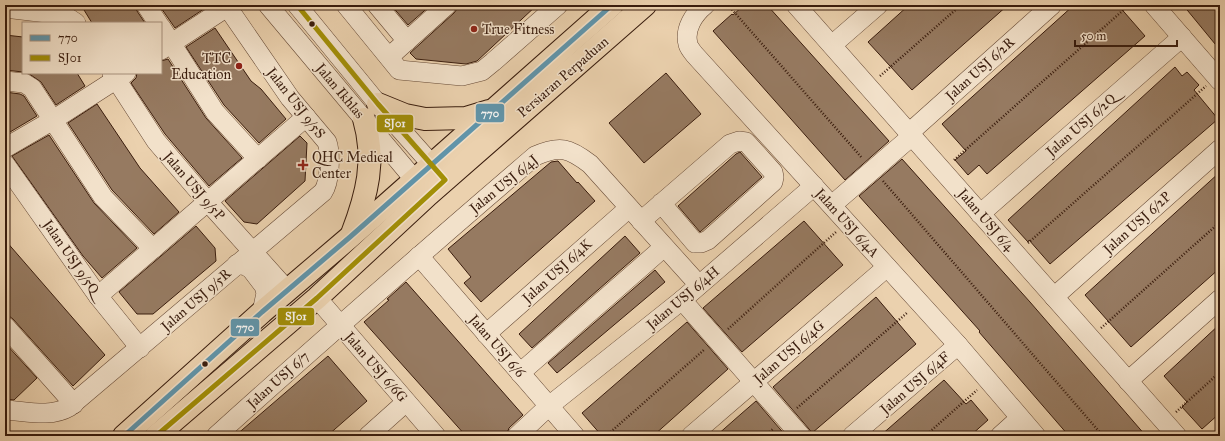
<svg xmlns="http://www.w3.org/2000/svg" width="1225" height="441" viewBox="0 0 1225 441" font-family="'IM FELL Great Primer',serif">
<style>
.building{fill:#967a61;stroke:#391c0d}
.lines{fill:none;stroke-linecap:round;stroke-linejoin:round}
.minor-casing{stroke:#664935;stroke-width:20}
.major-casing{stroke:#391c0d;stroke-width:24}
.path{stroke:#391c0d;stroke-width:2.5;stroke-dasharray:1 2;stroke-linecap:butt}
.minor{stroke:#f2e1ca;stroke-width:19}
.major{stroke:#ebd1ae;stroke-width:22}
.bus-1-casing{stroke:#f2e1ca;stroke-width:8}
.bus-2-casing{stroke:#f2e1ca;stroke-width:8}
.bus-1{stroke:#6096ad;stroke-width:5}
.bus-2{stroke:#a28f06;stroke-width:5}
.bus-dot{fill:#391c0d;stroke:#f2e1ca;stroke-width:1.5}
.poi-dot{fill:#8f2418;stroke:#f2e1ca;stroke-width:1.5}
.labels{text-anchor:middle;dominant-baseline:central;stroke-width:3;stroke-linejoin:round;paint-order:stroke}
.poi-label{font-size:14px;fill:#391c0d;stroke:#f2e1ca;text-anchor:start}
.street-label{font-size:14px;fill:#391c0d;stroke:#f2e1ca}
.line-badge{stroke:#f2e1ca;stroke-width:1.5}
.badge-label{font-size:11px;text-anchor:middle;font-weight:bold;fill:#fff}
</style>
<rect width="100%" height="100%" fill="#ebd1ae"/>
<filter id="stains"><feTurbulence type="fractalNoise" baseFrequency=".005" numOctaves="4"/><feColorMatrix values="0 0 0 0 .2 0 0 0 0 .09 0 0 0 0 .02 0 0 0 .5 -.17"/></filter>
<radialGradient id="worn" r=".72"><stop offset=".6" stop-color="#630" stop-opacity="0"/><stop offset="1" stop-color="#630" stop-opacity=".3"/></radialGradient>
<g class="building">
<path d="M81 5H135L137 11 145 23H92Z"/>
<path d="M159 5H210L175 28Z"/>
<path d="M391 5H431L408 25Z"/>
<path d="M458 5H537L477 61 466 64 416 59 410 53 454 13 457 9Z"/>
<path d="M744 5H767L889 141 845 180 713 31 732 14 733 15Z"/>
<path d="M909 5H1008L912 90 868 42Z"/>
<path d="M1074 5H1118L1145 36 987 174 979 165 968 175 955 160 966 151 942 124Z"/>
<path d="M1183 5H1220V50L1197 22Z"/>
<path d="M215 28 251 81 261 89 286 119 259 143 224 105 186 47Z"/>
<path d="M5 35 23 37V72L5 70Z"/>
<path d="M168 59 206 118 242 158 209 186 165 134 131 83 136 78 137 73H161V61Z"/>
<path d="M1175 67 1182 76 1187 72 1199 85 1194 90 1218 119 1050 264 1029 240 1028 242 1008 220Z"/>
<path d="M28 73H77L85 86 56 105 41 82Z"/>
<path d="M666 73 701 114 644 163 609 123Z"/>
<path d="M5 92 20 94 24 96 37 116 5 135Z"/>
<path d="M97 104 140 168 179 212 154 234 112 190 68 123Z"/>
<path d="M49 135 94 203 137 248 102 278 83 256 12 156Z"/>
<path d="M300 136 307 143 305 181 257 224 244 222 225 201Z"/>
<path d="M740 152 762 177 700 232 678 206 736 154Z"/>
<path d="M902 159 1030 302 1146 436H1069L979 332 980 331 859 196Z"/>
<path d="M558 161 577 183 578 182 595 201 481 302 464 283 471 277 448 249 551 162Z"/>
<path d="M1220 172V268L1131 347 1085 295Z"/>
<path d="M804 221 843 265 742 352 703 308Z"/>
<path d="M196 226 215 248 216 261 153 314H137L119 292Z"/>
<path d="M625 236 640 253 532 348 519 334Z"/>
<path d="M5 240 105 355 73 386 13 319 9 316 5 315Z"/>
<path d="M655 270 665 282 557 373 548 363Z"/>
<path d="M406 282 523 415 509 428 506 436H466L364 322 389 300 387 299Z"/>
<path d="M876 297 916 344 812 433 809 429 773 387Z"/>
<path d="M687 322 728 369 653 436H602L582 413Z"/>
<path d="M1220 324V413L1202 429 1182 407 1187 402 1164 376Z"/>
<path d="M5 343 37 378 14 400 5 399Z"/>
<path d="M328 356 367 401 327 436H235Z"/>
<path d="M944 380 966 404 971 400 988 420 970 436H880Z"/>
<path d="M756 401 786 436H716L741 414Z"/>
</g>
<g class="lines">
<g class="minor-casing">
<g id="minor">
<path d="M146 5 158 23"/>
<path d="M268 5 424 191"/>
<path d="M297 5 378 104 442 176"/>
<path d="M346 5 399 70 462 76 482 71 493 62 558 5"/>
<path d="M377 5 407 41"/>
<path d="M705 5C694 14 684 29 688 44 688 47 692 51 694 54L958 345 1036 436"/>
<path d="M796 5 1177 436"/>
<path d="M1154 5 1220 81"/>
<path d="M5 8 64 15 76 23"/>
<path d="M161 27 215 112 258 159"/>
<path d="M832 45 878 5"/>
<path d="M161 50 227 7"/>
<path d="M389 57 447 5"/>
<path d="M112 73 156 141 208 202 287 290"/>
<path d="M5 81 24 83 32 88 103 197 153 249"/>
<path d="M909 133 1052 5"/>
<path d="M5 148 53 120 126 73"/>
<path d="M5 164 98 296 140 348"/>
<path d="M832 205 912 136"/>
<path d="M980 214 1182 37"/>
<path d="M641 221 730 144 739 141 746 142 773 172 774 177 773 182 708 240 701 243H695L661 203"/>
<path d="M419 256 575 436"/>
<path d="M237 264 246 266 251 269 264 286 266 293 262 312"/>
<path d="M98 296 306 117"/>
<path d="M1054 297 1220 149"/>
<path d="M317 298 436 436"/>
<path d="M682 300 801 436"/>
<path d="M5 326 74 404"/>
<path d="M486 334 629 208"/>
<path d="M520 373 664 247"/>
<path d="M1128 381 1220 299"/>
<path d="M5 410C26 411 50 418 69 407L323 192C330 182 331 154 327 142L290 98 226 5"/>
<path d="M216 436C321 341 428 248 535 156 560 145 569 148 590 164L699 285"/>
<path d="M368 436 406 402"/>
<path d="M517 436 549 406 682 300 814 186"/>
<path d="M691 436 887 267"/>
<path d="M852 436 958 345"/>
<path d="M1000 436 1020 418"/>
</g>
</g>
<g class="major-casing">
<g id="major">
<path d="M378 104 405 115 425 119 466 118 489 111"/>
<path d="M352 234C367 195 376 160 364 119"/>
<path d="M124 436 262 312 350 237 612 5"/>
<path d="M156 436 317 298 428 195 645 5"/>
</g>
</g>
<g class="path">
<path d="M728 5 862 158"/>
<path d="M880 76 961 5"/>
<path d="M954 160 1129 5"/>
<path d="M883 181 1103 436"/>
<path d="M1028 243 1206 86"/>
<path d="M1101 328 1220 222"/>
<path d="M728 329 836 232"/>
<path d="M797 408 908 312"/>
<path d="M1176 412 1220 372"/>
<path d="M606 436 705 349"/>
<path d="M765 436 774 428"/>
<path d="M925 436 977 390"/>
</g>
<use href="#minor" class="minor"/>
<use href="#major" class="major"/>
<g class="bus-1-casing">
<path id="bus-1" d="M124 436 262 312 350 237 612 5"/>
</g>
<g class="bus-2-casing">
<path id="bus-2" d="M156 436 317 298 445 180 378 104 297 5"/>
</g>
<use href="#bus-1" class="bus-1"/>
<use href="#bus-2" class="bus-2"/>
</g>
<g class="bus-dot">
<circle cx="312" cy="24" r="3.5"/>
<circle cx="205" cy="364" r="3.5"/>
</g>
<g class="poi-dot">
<circle cx="474" cy="29" r="4"/>
<circle cx="239" cy="66" r="4"/>
<path d="M301 159h4v4h4v4h-4v4h-4v-4h-4v-4h4z"/>
</g>
<g class="labels">
<g class="poi-label">
<text x="482" y="29">True Fitness</text>
<text x="231" y="58" text-anchor="end">TTC<tspan x="231" dy="16">Education</tspan></text>
<text x="312" y="157">QHC Medical<tspan x="312" dy="16">Center</tspan></text>
</g>
<g class="street-label">
<text transform="translate(980 69) rotate(-42)">Jalan USJ 6/2R</text>
<text transform="translate(563 77) rotate(-41)">Persiaran Perpaduan</text>
<text transform="translate(340 91) rotate(50)">Jalan Ikhlas</text>
<text transform="translate(296 103) rotate(52)">Jalan USJ 9/5S</text>
<text transform="translate(1081 125) rotate(-41)">Jalan USJ 6/2Q</text>
<text transform="translate(504 184) rotate(-39)">Jalan USJ 6/4J</text>
<text transform="translate(194 186) rotate(49)">Jalan USJ 9/5P</text>
<text transform="translate(986 220) rotate(49)">Jalan USJ 6/4</text>
<text transform="translate(847 223) rotate(48)">Jalan USJ 6/4A</text>
<text transform="translate(1137 223) rotate(-42)">Jalan USJ 6/2P</text>
<text transform="translate(71 257) rotate(55)">Jalan USJ 9/5Q</text>
<text transform="translate(557 271) rotate(-42)">Jalan USJ 6/4K</text>
<text transform="translate(683 298) rotate(-40)">Jalan USJ 6/4H</text>
<text transform="translate(196 300) rotate(-41)">Jalan USJ 9/5R</text>
<text transform="translate(497 346) rotate(49)">Jalan USJ 6/6</text>
<text transform="translate(789 352) rotate(-41)">Jalan USJ 6/4G</text>
<text transform="translate(376 367) rotate(49)">Jalan USJ 6/6G</text>
<text transform="translate(278 380) rotate(-42)">Jalan USJ 6/7</text>
<text transform="translate(915 383) rotate(-41)">Jalan USJ 6/4F</text>
</g>
</g>
<g class="line-badge">
<rect x="475" y="103" width="30" height="20" rx="4" fill="#6096ad"/>
<rect x="376" y="114" width="38" height="19" rx="4" fill="#a28f06"/>
<rect x="277" y="307" width="38" height="19" rx="4" fill="#a28f06"/>
<rect x="230" y="318" width="30" height="19" rx="4" fill="#6096ad"/>
</g>
<g class="badge-label">
<text x="490" y="117">770</text>
<text x="395" y="127">SJ01</text>
<text x="296" y="320">SJ01</text>
<text x="245" y="331">770</text>
</g>
<rect width="1225" height="441" fill="none" stroke="#ebd1ae" stroke-width="20"/>
<rect x="6" y="6" width="1213" height="429" fill="none" stroke="#391c0d" stroke-width="2"/>
<rect x="10" y="10" width="1205" height="421" fill="none" stroke="#391c0d"/>
<rect x="22" y="22" width="140" height="52" fill="#f2e1ca" stroke="#a8927e"/>
<rect x="30" y="35" width="20" height="6" fill="#6096ad" stroke="#a8927e"/>
<text x="58" y="42" font-size="12" fill="#391c0d">770</text>
<rect x="30" y="55" width="20" height="6" fill="#a28f06" stroke="#a8927e"/>
<text x="58" y="62" font-size="12" fill="#391c0d">SJ01</text>
<path d="M1075 40v6h102v-6" fill="none" stroke="#391c0d" stroke-width="2"/>
<text x="1081" y="40" font-size="12" fill="#391c0d" stroke="#f2e1ca" stroke-width="3" paint-order="stroke">50 m</text>
<rect width="100%" height="100%" filter="url(#stains)"/>
<rect width="100%" height="100%" fill="url(#worn)"/>
</svg>
